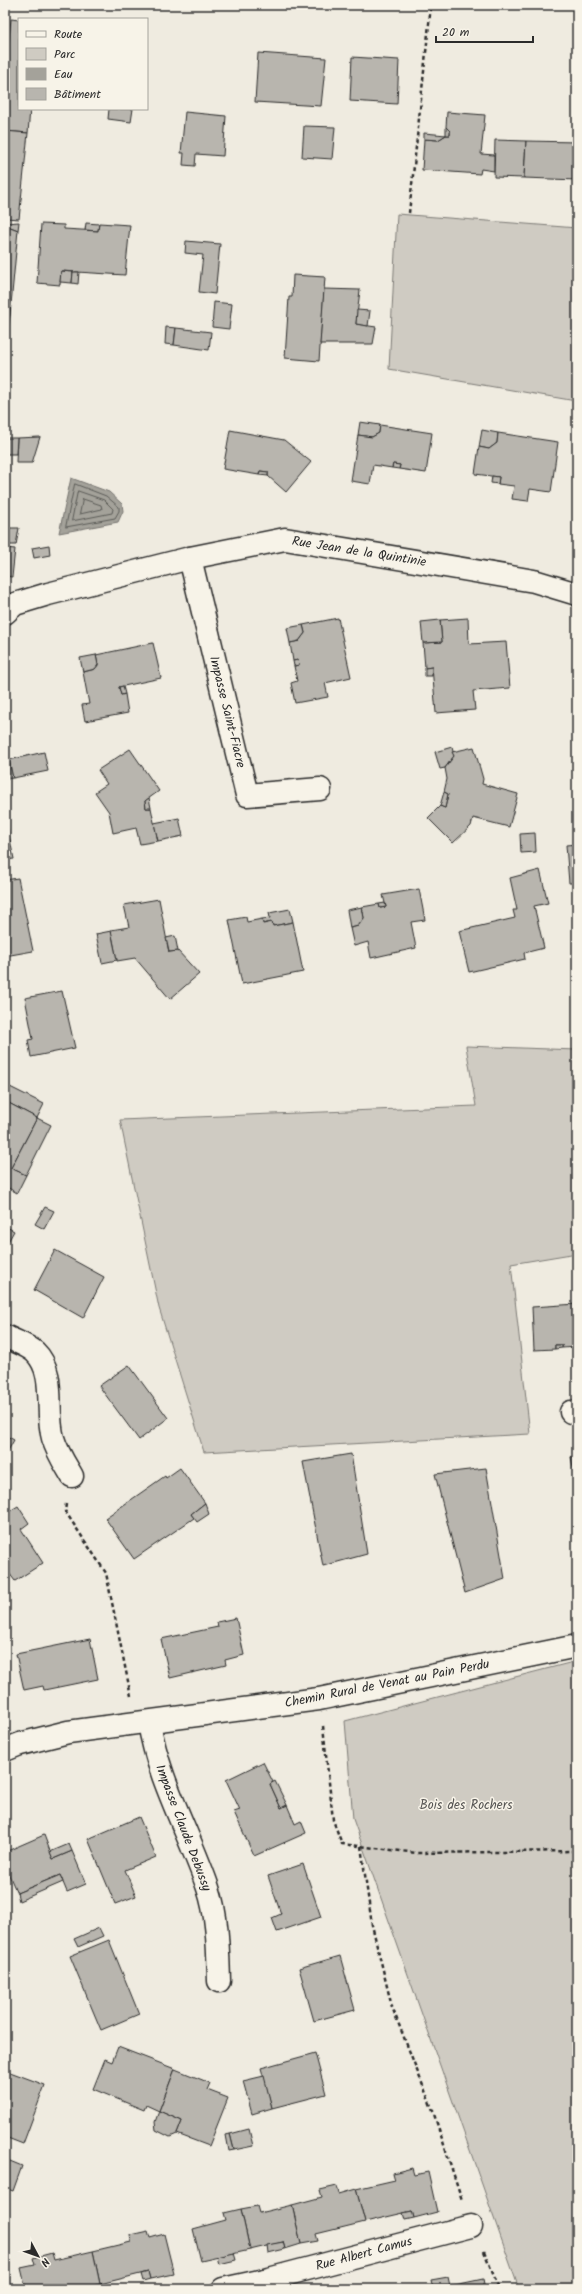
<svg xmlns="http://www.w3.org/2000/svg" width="582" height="2294" viewBox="0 0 582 2294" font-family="Kalam,sans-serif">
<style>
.green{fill:#cfcbc2;stroke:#7d7b76}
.water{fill:#a4a29a;stroke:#74726e}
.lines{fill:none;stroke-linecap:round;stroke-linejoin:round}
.shore{stroke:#5b5b57;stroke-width:1}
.building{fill:#b8b5ae;stroke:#2b2b2b}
.minor-casing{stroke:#2b2b2b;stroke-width:25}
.path{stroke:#2b2b2b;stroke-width:2.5;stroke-dasharray:4 3;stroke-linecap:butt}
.minor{stroke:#f7f3e8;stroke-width:22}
.labels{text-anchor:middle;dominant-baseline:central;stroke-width:3;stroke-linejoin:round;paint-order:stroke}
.street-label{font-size:13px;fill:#2b2b2b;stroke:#f7f3e8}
.park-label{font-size:13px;fill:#545351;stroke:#f7f3e8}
</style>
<rect width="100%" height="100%" fill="#efebe0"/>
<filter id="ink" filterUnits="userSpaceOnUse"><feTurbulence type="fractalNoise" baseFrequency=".025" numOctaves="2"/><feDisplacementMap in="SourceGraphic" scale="8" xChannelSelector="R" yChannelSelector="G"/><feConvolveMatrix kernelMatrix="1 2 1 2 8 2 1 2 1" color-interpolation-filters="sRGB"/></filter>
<g filter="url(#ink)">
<g class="green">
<path d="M397 214 577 228 576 401 389 369Z"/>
<path d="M466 1046 577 1050V1253L511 1264 530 1434 204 1452 159 1308 120 1120 476 1106Z"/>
<path d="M577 1661V2289H519L353 1819 345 1721Z"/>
</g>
<path class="water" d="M71 478 109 492 122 504 123 511 118 522 59 533Z"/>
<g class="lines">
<g class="shore">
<path d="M75 484 106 496 119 507V511L115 518 66 527Z"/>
<path d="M78 491 104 500 113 509 112 513 72 521Z"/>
<path d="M83 499 101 505 102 509 80 514Z"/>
</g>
</g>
<g class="building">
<path d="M11 19 19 20V109H30L28 133 5 131V74Z"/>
<path d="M258 53 326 58 321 106 255 102Z"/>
<path d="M352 57 399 60 397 104 350 101Z"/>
<path d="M109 109H133L131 122 108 119Z"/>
<path d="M185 112 226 116 223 156 196 154 195 166 183 165 184 153H181Z"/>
<path d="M447 112 485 115 481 154 494 155V171L481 169 480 174 422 170 424 139 438 140 446 135H450V131L446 127Z"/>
<path d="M304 126 335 127 332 159 302 157Z"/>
<path d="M446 127 450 131V135H446Z"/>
<path d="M5 131 28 133 19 219 5 218Z"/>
<path d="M424 133 446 135 438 140 424 139Z"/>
<path d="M495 140 526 141 524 178 494 177Z"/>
<path d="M526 141 577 142V180L524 178Z"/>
<path d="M19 222 18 230 5 225V223Z"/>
<path d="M86 223 99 224 98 231 85 230Z"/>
<path d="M99 223 130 225 125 275 61 271 60 285 37 283 41 224 64 225V229L98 231Z"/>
<path d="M5 225 18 230 10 315H5Z"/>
<path d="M186 241 220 244 215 294 199 292 203 255 185 253Z"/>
<path d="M61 271 73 272 72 283 60 282Z"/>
<path d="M73 272H79L78 284 72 283Z"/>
<path d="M293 275 325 277 319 361 285 358 289 297H292Z"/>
<path d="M324 289 360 290 356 324 376 327 373 344H320Z"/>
<path d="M214 302 232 304 229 329 212 327Z"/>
<path d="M357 310 370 311 368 326 356 324Z"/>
<path d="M5 315H10L8 329H5Z"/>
<path d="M166 327 176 328 174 345 165 344Z"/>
<path d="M176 328 211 332 209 350 174 345Z"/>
<path d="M360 422 380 425 379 433 372 437 358 435Z"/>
<path d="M380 425 432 433 426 473 399 469 400 465 393 464 392 468 373 465 370 484 351 481 358 435 372 437 379 433Z"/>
<path d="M230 430 284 440 311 462 286 492 268 476V472L260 471 259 475 223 469Z"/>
<path d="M482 430 498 433 497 443 489 449 479 447Z"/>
<path d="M498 433 558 442 551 492 530 489 528 501 512 499 514 486 498 484 499 477 475 474 479 447 489 449 497 443Z"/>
<path d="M40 437 32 463H16L17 438Z"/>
<path d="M5 438H17L16 454H5Z"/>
<path d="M393 464 400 465 399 469 392 468Z"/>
<path d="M260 471 268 472V476L259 475Z"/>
<path d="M492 476 499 477 498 484 491 483Z"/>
<path d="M5 528H19L16 545H5Z"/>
<path d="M49 545 50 555 34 558 32 548Z"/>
<path d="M5 548 15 549 12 577 5 576Z"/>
<path d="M338 618 351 677 325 683 328 697 295 703 291 683 297 681 294 666 299 665 298 660 293 661 290 643 299 641 305 633 303 625Z"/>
<path d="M468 618 469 644 506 642 510 688 473 691 475 710 436 713 432 667 425 668 423 643 442 642 440 620Z"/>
<path d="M440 620 442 642 423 643 421 622Z"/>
<path d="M303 625 305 633 299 641 290 643 287 628Z"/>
<path d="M153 643 161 678 119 687 121 695 125 694 128 713 85 721 82 705 89 704 83 672 95 669 98 665 96 655Z"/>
<path d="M96 655 98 665 95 669 83 672 80 658Z"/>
<path d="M298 660 299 665 294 666 293 661Z"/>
<path d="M432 667V676H425V668Z"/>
<path d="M577 676V722L575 677Z"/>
<path d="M123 686 125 694 121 695 119 687Z"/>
<path d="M5 742 13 778 5 779Z"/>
<path d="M452 747 454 756 445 768 440 769 435 752Z"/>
<path d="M474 747 483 779 482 784 518 794 509 827 473 818 471 826 453 843 428 818 440 806 445 808 448 794 444 792 447 779 445 768 454 756 452 752Z"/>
<path d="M130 749 159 791 145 801 146 808H151L158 841 140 844 136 828 113 833 109 812 95 792 107 784 98 770Z"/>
<path d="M44 752 48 771 13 778 9 760Z"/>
<path d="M444 792 448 794 445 808 440 806Z"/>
<path d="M149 798 151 808H146L145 801Z"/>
<path d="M5 816 14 859 5 860Z"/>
<path d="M179 818 183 836 158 841 154 823Z"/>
<path d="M535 833 536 852 521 853 520 834Z"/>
<path d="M577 844V883H569L566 845Z"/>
<path d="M540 870 548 903 534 906 544 948 524 953 525 959 469 972 459 931 515 918 513 910H517L510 878Z"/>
<path d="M18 878 33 951 5 956V880Z"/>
<path d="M419 889 425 920 411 922 416 948 371 958 368 942 354 946 350 928 358 926 364 918 362 907 379 904 380 908 386 907 383 895Z"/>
<path d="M159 899 169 952 178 951 199 974 170 999 135 958 117 961 111 930 129 927 124 905Z"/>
<path d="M385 903 386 907 380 908 379 904Z"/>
<path d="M362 907 364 918 358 926 350 928 347 910Z"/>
<path d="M290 909 293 922 273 926 272 922 263 924 262 919 270 918 269 913Z"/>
<path d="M246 917 247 922 262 919 263 924 272 922 273 926 293 922 303 972 242 984 229 920Z"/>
<path d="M111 931 117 960 102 963 96 934Z"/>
<path d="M175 936 178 951 169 952 166 938Z"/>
<path d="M62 991 75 1048 31 1057 28 1040 33 1039 25 998Z"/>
<path d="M10 1087 44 1104 37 1118 5 1101V1096Z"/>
<path d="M5 1101 37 1118 11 1168 26 1175 17 1193 5 1186Z"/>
<path d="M37 1118 51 1125 26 1175 11 1168Z"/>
<path d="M45 1207 54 1211 44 1229 35 1224Z"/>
<path d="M5 1226 14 1231 5 1247Z"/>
<path d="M55 1250 104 1277 83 1318 34 1290Z"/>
<path d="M577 1304V1347L562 1348V1345H555V1349L534 1350 532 1307Z"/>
<path d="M555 1345H562V1348L555 1349Z"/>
<path d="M129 1365 168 1418 139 1440 99 1386Z"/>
<path d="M5 1435 14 1440 5 1456Z"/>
<path d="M351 1454 367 1554 323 1566 303 1462Z"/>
<path d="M577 1456V1488L571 1457Z"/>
<path d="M180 1468 205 1503 191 1514 194 1518 134 1559 105 1518 165 1476 166 1478Z"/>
<path d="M486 1468 505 1579 465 1593 435 1474Z"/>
<path d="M205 1503 209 1514 197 1522 191 1514Z"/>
<path d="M18 1506 29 1523 21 1529 43 1563 15 1581 9 1573 5 1576V1514Z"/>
<path d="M236 1618 244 1655 225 1660 226 1665 170 1678 161 1639 218 1627 217 1622Z"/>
<path d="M90 1639 98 1679 44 1690 43 1686 24 1690 16 1654Z"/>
<path d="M263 1762 273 1782 270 1784 281 1808 287 1805 295 1824 301 1821 306 1833 254 1856 234 1812 240 1810 226 1780Z"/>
<path d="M275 1781 287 1805 281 1808 270 1784Z"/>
<path d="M139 1817 156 1857 125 1870 136 1896 115 1904 88 1839Z"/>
<path d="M44 1835 53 1859 72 1851 86 1884 67 1892 60 1875 17 1893 5 1866V1852Z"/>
<path d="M69 1844 72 1851 53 1859 50 1852Z"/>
<path d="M303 1864 321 1917 277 1932 272 1918 281 1914 268 1876Z"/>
<path d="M60 1875 63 1882 19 1901 17 1893Z"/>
<path d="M99 1928 103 1936 78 1947 74 1939Z"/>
<path d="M109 1940 139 2014 101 2030 70 1956Z"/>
<path d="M340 1956 355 2010 314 2021 299 1968Z"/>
<path d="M118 2047 175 2069 159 2111 146 2105 144 2110 93 2089 105 2059 112 2062Z"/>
<path d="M315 2053 326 2094 272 2108 261 2068Z"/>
<path d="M175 2069 210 2083 207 2090 228 2098 209 2146 177 2134 182 2121 159 2111Z"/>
<path d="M10 2072 45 2085 23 2144 5 2137V2084Z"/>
<path d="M264 2076 272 2108 252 2114 243 2081Z"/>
<path d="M159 2111 182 2121 177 2134 170 2137 156 2130 155 2122Z"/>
<path d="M249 2129 253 2146 234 2150 230 2134Z"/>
<path d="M230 2134 234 2150 229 2151 226 2135Z"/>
<path d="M5 2159 22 2166 13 2191 5 2188Z"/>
<path d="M412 2168 414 2175 428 2172 437 2212 414 2218 412 2211 365 2222 356 2189 395 2180 393 2173Z"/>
<path d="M337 2186 339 2194 356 2189 365 2222 316 2234 318 2241 301 2244 292 2205 322 2197 320 2190Z"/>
<path d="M292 2205 301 2244 285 2249 283 2242 250 2250 241 2209 257 2206 259 2213Z"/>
<path d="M241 2209 250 2250 201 2261 193 2229 226 2220 224 2213Z"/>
<path d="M412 2211 414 2218 405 2220 403 2213Z"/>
<path d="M148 2231 150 2238 164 2234 174 2274 150 2279 148 2272 100 2284 93 2251 131 2242 130 2235Z"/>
<path d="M283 2242 285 2249 268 2253 267 2245Z"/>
<path d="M93 2251 100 2284 80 2289H26L21 2268 35 2265 33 2258 52 2253 54 2260Z"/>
<path d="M234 2253 236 2260 219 2264 217 2257Z"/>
<path d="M148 2272 150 2279 143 2281 141 2274Z"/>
<path d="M448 2277 450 2286 483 2279 485 2289H433L431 2280Z"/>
</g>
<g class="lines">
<g class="minor-casing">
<g id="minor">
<path d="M190 558 247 795 320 789"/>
<path d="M5 613 15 604 48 594 190 558 285 539 534 581 577 594"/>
<path d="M5 1336C14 1341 27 1345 35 1352 57 1373 45 1411 53 1438 57 1452 65 1464 72 1476"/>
<path d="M571 1412H577"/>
<path d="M149 1722C158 1780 189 1832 208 1888 218 1917 218 1951 219 1981"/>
<path d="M5 1750 20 1744 68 1732 319 1699 577 1646"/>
<path d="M223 2289 265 2280"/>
<path d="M267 2289 265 2280 471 2226"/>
</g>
</g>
<g class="path">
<path d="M409 213 431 5"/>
<path d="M66 1504 65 1511 106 1573 131 1696"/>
<path d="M323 1726 333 1820 342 1844 417 1853 577 1851"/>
<path d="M361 1846 372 1925 392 2007 433 2111 462 2200"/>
<path d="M484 2251 499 2289"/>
</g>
<use href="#minor" class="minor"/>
</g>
</g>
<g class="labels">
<g class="street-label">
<text transform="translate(359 552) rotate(9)">Rue Jean de la Quintinie</text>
<text transform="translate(227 712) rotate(76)">Impasse Saint-Fiacre</text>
<text transform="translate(387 1684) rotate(-11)">Chemin Rural de Venat au Pain Perdu</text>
<text transform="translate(183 1828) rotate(69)">Impasse Claude Debussy</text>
<text transform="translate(364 2254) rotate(-15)">Rue Albert Camus</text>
</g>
<g class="park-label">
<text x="466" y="1805">Bois des Rochers</text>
</g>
</g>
<rect width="582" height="2294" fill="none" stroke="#f7f3e8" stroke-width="20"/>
<rect x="10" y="10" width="562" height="2274" fill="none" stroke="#2b2b2b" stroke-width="1.5" filter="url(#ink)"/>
<rect x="18" y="18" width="130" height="92" fill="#f7f3e8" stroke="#a5a39c"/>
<rect x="26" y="31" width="20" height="6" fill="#f7f3e8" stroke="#a5a39c"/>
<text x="54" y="38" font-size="12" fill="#2b2b2b">Route</text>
<rect x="26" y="48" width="20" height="12" fill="#cfcbc2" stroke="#a5a39c"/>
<text x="54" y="58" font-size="12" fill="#2b2b2b">Parc</text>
<rect x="26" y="68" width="20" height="12" fill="#a4a29a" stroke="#a5a39c"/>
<text x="54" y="78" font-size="12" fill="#2b2b2b">Eau</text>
<rect x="26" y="88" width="20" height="12" fill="#b8b5ae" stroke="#a5a39c"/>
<text x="54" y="98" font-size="12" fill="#2b2b2b">Bâtiment</text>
<g transform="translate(38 2256) rotate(131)" stroke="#f7f3e8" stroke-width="3" paint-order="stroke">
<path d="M0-3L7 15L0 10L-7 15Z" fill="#2b2b2b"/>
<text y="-6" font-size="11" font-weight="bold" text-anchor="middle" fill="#2b2b2b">N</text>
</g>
<path d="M436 36v6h97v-6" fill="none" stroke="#2b2b2b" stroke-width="2"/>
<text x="442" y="36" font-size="12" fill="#2b2b2b" stroke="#f7f3e8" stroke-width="3" paint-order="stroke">20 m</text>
</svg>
